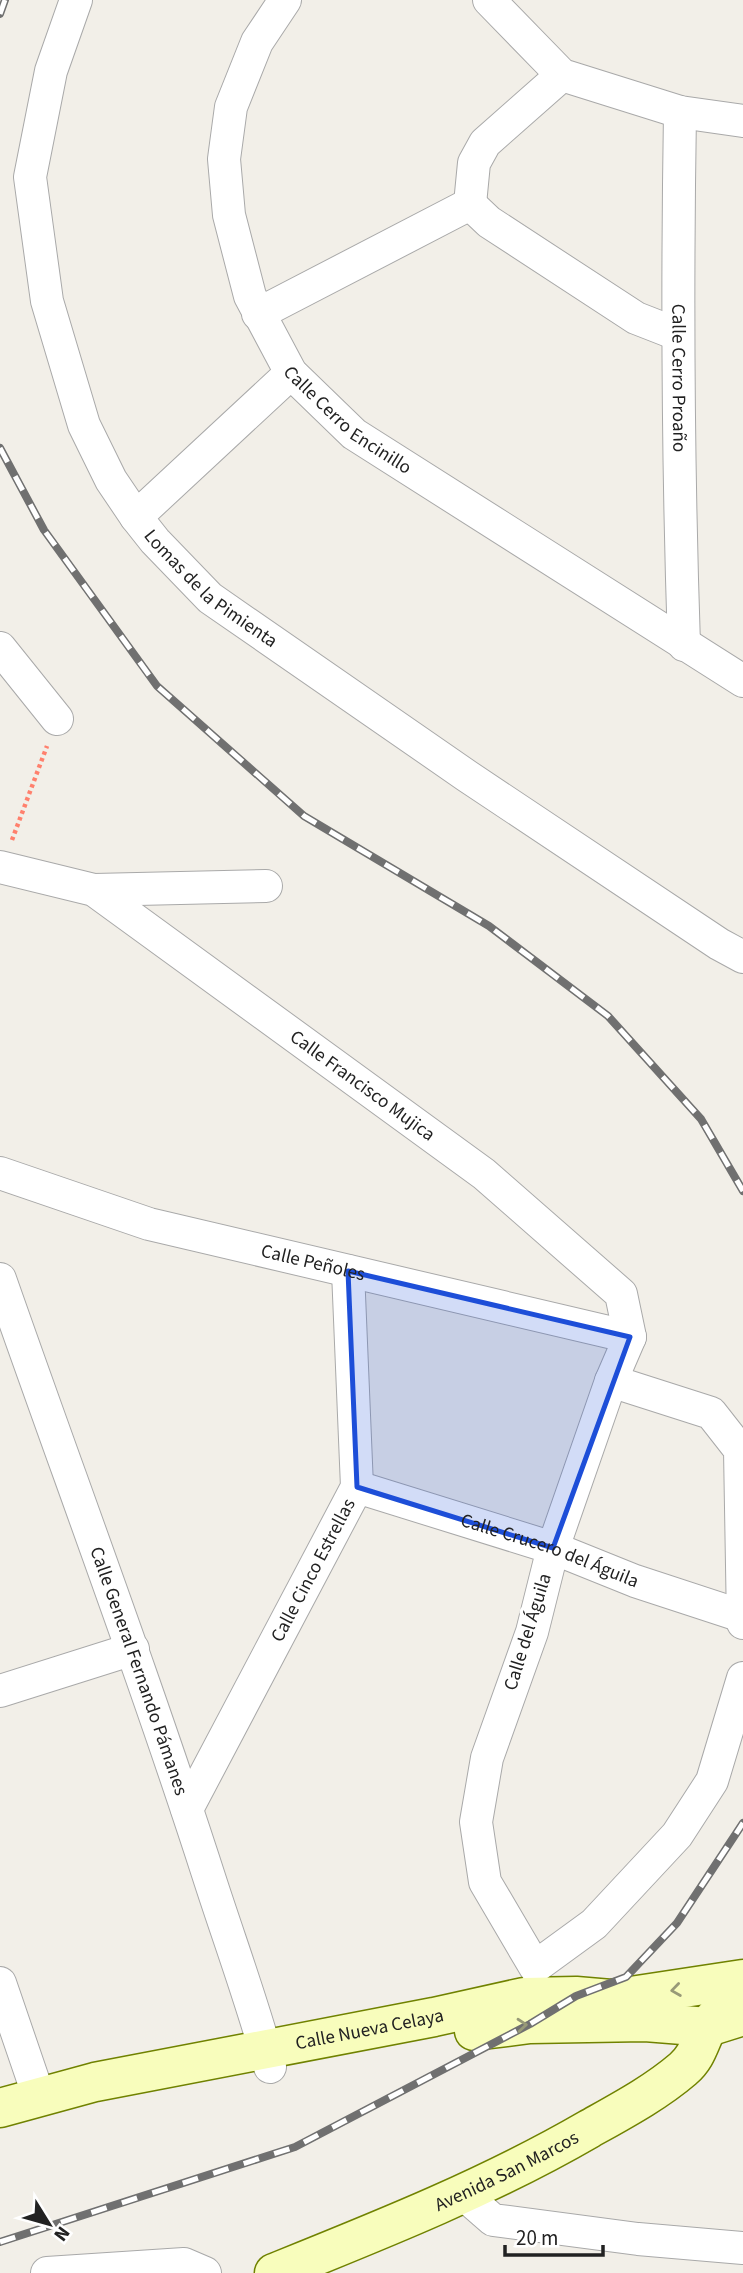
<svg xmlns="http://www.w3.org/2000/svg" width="743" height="2273" viewBox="0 0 743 2273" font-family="'Source Sans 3',sans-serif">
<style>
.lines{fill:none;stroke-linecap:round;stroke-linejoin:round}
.minor-casing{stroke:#a9a9a9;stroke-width:34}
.secondary-casing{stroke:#708200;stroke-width:41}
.path{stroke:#ff806d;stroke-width:4.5;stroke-dasharray:3.5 3.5;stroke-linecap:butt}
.minor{stroke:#fff;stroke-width:32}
.secondary{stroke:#f8fdbc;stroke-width:38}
.rail-casing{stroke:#707070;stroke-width:8}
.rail{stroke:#fff;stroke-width:5;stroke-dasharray:16;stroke-linecap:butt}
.oneway{stroke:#989a77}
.marked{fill:#1d4ed8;fill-opacity:0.2;stroke:#1d4ed8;stroke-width:5;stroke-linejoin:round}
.labels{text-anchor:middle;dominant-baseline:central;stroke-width:7;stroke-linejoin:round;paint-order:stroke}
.street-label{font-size:19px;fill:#222;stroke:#fff}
</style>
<rect width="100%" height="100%" fill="#f2efe8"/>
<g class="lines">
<g class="minor-casing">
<g id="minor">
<path id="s1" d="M76 0 51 71 30 177 47 301 84 425 111 480 136 517 155 541 210 598 467 776 719 944 743 957"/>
<path id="s2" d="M285 0 257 42 231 107 224 159 229 215 250 296 291 373 354 434 743 681"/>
<path d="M489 0 562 75 680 112 743 121"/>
<path id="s3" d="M680 112C677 290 678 467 684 645"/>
<path d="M470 204 489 222 636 318 677 334"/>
<path d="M470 204 474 163 485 143 562 75"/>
<path d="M258 314 470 204"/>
<path d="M136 517 291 373"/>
<path d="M0 648 57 719"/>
<path id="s4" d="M0 867 94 890 484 1174 621 1294 630 1337 611 1381 553 1548 532 1632 487 1758 476 1822 485 1882 535 1967 594 1924 677 1835 712 1781 743 1678"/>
<path d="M94 890 266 886"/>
<path id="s5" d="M0 1173 149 1224 630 1337"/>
<path id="s6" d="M0 1279C70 1479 145 1678 210 1880 230 1942 253 2004 270 2067"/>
<path d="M611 1381 711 1413 740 1450 743 1623"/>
<path id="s7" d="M357 1487 553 1548 635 1581 742 1616"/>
<path d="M0 1691 133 1649"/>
<path id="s8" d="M187 1809 357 1487 348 1271"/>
<path d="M0 1983 39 2097"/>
<path d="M462 2193 493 2220 638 2239 743 2248"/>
<path d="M47 2273 184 2264 205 2273"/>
</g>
</g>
<g class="secondary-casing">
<g id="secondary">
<path d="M474 2031 530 2024 645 2022 708 2027 743 2016"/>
<path id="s9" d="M0 2108 95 2082 434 2017 524 1997 576 1996 611 1999 743 1979"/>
<path id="s10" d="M274 2273C381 2230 489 2187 589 2129 621 2111 655 2093 683 2069 697 2057 699 2044 707 2028 711 2021 718 2014 724 2008"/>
</g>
</g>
<path class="path" d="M12 840 47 746"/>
<use href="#minor" class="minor"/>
<use href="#secondary" class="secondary"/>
<g class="rail-casing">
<g id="rail">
<path d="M0 14 5 0"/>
<path d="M0 448 44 530 157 686 304 816 489 926 608 1016 701 1119 743 1191"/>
<path d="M0 2242 295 2147 530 2024 576 1996 626 1977 677 1923 743 1823"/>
</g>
</g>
<use href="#rail" class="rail"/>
</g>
<defs><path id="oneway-chevron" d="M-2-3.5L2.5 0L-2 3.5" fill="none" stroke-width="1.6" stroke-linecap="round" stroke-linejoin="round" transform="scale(1.75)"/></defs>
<g class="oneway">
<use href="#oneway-chevron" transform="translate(676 1990) rotate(172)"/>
<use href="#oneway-chevron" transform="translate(522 2025) rotate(-5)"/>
</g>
<path class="marked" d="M348 1271 630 1337 553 1548 357 1487Z"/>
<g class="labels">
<g class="street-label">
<text stroke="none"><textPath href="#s3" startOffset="266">Calle Cerro Proaño</textPath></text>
<text stroke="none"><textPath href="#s2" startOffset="474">Calle Cerro Encinillo</textPath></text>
<text stroke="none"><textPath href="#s1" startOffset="648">Lomas de la Pimienta</textPath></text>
<text stroke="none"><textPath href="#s4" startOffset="429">Calle Francisco Mujica</textPath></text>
<text stroke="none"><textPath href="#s5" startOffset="326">Calle Peñoles</textPath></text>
<text stroke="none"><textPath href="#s7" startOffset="203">Calle Crucero del Águila</textPath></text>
<text stroke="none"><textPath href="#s8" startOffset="270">Calle Cinco Estrellas</textPath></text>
<text transform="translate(528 1632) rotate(-73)">Calle del Águila</text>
<text stroke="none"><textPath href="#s6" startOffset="416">Calle General Fernando Pámanes</textPath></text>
<text stroke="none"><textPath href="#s9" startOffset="378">Calle Nueva Celaya</textPath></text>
<text stroke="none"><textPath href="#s10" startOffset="254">Avenida San Marcos</textPath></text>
</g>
</g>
<g transform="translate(49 2224) rotate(127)" stroke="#ffffff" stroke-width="5" paint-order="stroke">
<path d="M0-5L12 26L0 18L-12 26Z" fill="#222222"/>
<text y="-10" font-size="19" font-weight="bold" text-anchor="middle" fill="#222222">N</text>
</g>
<path d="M505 2245v10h98v-10" fill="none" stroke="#222222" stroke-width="3.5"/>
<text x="516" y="2245" font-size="21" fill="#222222" stroke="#ffffff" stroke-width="5" paint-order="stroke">20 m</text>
</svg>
